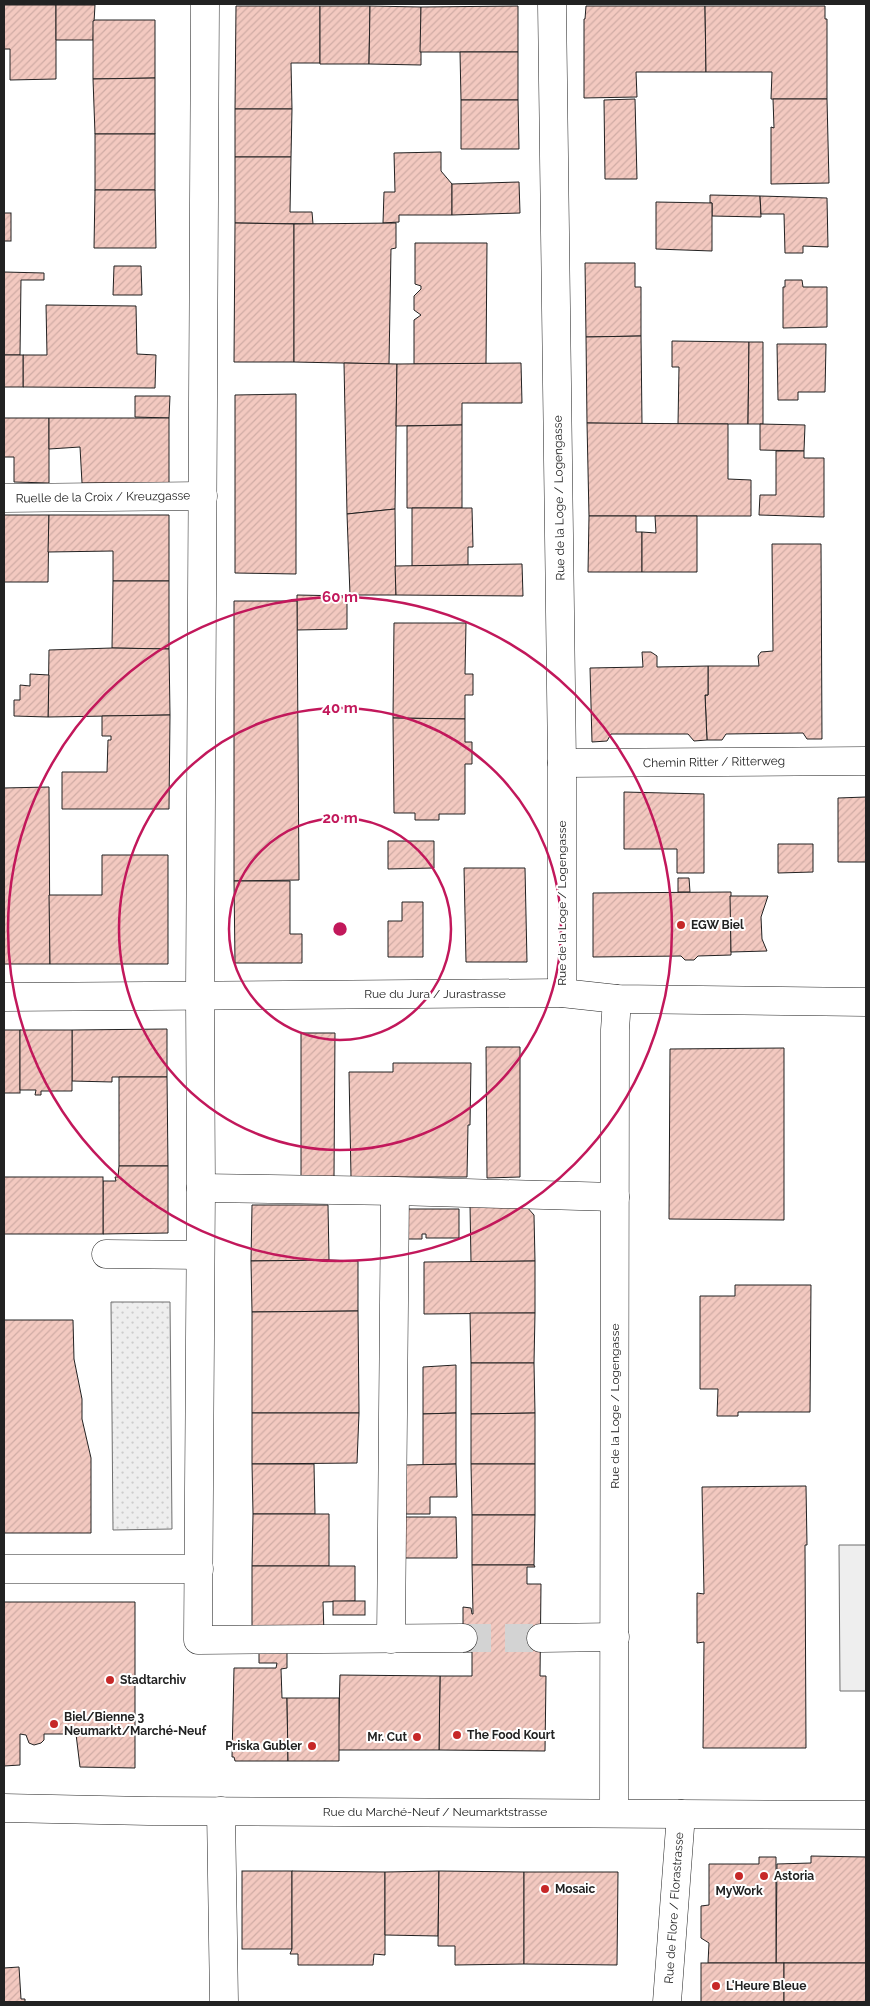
<svg xmlns="http://www.w3.org/2000/svg" width="870" height="2006" viewBox="0 0 870 2006" font-family="Raleway,sans-serif">
<style>
.park{fill:url(#park-dots);stroke:#6f6f6f}
.garden{fill:#eee;stroke:#6f6f6f}
.building{fill:url(#building-hatch);stroke:#222}
.lines{fill:none;stroke-linecap:round;stroke-linejoin:round}
.minor-tunnel{stroke:#d3d3d3;stroke-width:28;stroke-dasharray:28 14;stroke-linecap:butt}
.minor-casing{stroke:#222;stroke-width:29}
.major-casing{stroke:#222;stroke-width:29}
.minor{stroke:#fff;stroke-width:28}
.major{stroke:#fff;stroke-width:28}
.ring{fill:none;stroke:#c2185b;stroke-width:2.5}
.poi-dot{fill:#c62828;stroke:#fff;stroke-width:2}
.labels{text-anchor:middle;dominant-baseline:central;stroke-width:4;stroke-linejoin:round;paint-order:stroke}
.street-label{font-size:12px;fill:#222;stroke:#fff}
.poi-label{font-size:12px;font-weight:bold;fill:#222;stroke:#fff;text-anchor:start}
.centre{fill:#c2185b;stroke:#fff;stroke-width:2.5}
.ring-label{font-size:15px;text-anchor:middle;font-weight:bold;fill:#c2185b;stroke:#fff;stroke-width:4;stroke-linejoin:round;paint-order:stroke}
</style>
<defs>
<pattern id="park-dots" width="8" height="8" patternUnits="userSpaceOnUse" patternTransform="scale(1.25)"><rect width="8" height="8" fill="#eee"/><path d="M2 2h.1M6 6h.1" fill="none" stroke="#ccc" stroke-width="1.8" stroke-linecap="round"/></pattern>
<pattern id="building-hatch" width="6" height="6" patternUnits="userSpaceOnUse" patternTransform="scale(1.25)"><rect width="6" height="6" fill="#f3c9c0"/><path d="M-1 1l2-2M0 6l6-6M5 7l2-2" fill="none" stroke="#d0aca5"/></pattern>
</defs>
<rect width="100%" height="100%" fill="#fff"/>
<path class="park" d="M111 1302H170L172 1529 113 1530Z"/>
<path class="garden" d="M839 1545H866V1691H840Z"/>
<g class="building">
<path d="M4 5H56V79L10 80V49H4Z"/>
<path d="M56 5H95L93 40H56Z"/>
<path d="M236 6H320V63H291L292 109H235Z"/>
<path d="M320 6H370L369 64H320Z"/>
<path d="M370 6 421 7V65L369 64Z"/>
<path d="M518 6V52H420L421 7Z"/>
<path d="M586 6H705L706 72H636L637 97 584 98V19H585Z"/>
<path d="M705 6H825V19H827V99H771L772 72H706Z"/>
<path d="M95 20H155V78L93 79V21Z"/>
<path d="M460 52H518V100H461Z"/>
<path d="M155 78V134H95L93 79Z"/>
<path d="M635 99 637 179H605L604 100Z"/>
<path d="M773 99H827L829 183 771 184V127L774 128Z"/>
<path d="M461 100H518L519 149H461Z"/>
<path d="M235 109H292L291 157H235Z"/>
<rect x="95" y="134" width="60" height="56"/>
<path d="M441 152V171L452 184V215H399V222L383 223 384 192H395L394 153Z"/>
<path d="M235 157H291L290 212H312L313 224 235 223Z"/>
<path d="M519 182 520 213 452 215V184Z"/>
<path d="M95 190H155L156 248H94Z"/>
<path d="M710 195 760 196 761 217 712 216V203H710Z"/>
<path d="M760 196 827 198 828 247 803 246V253H785L784 214H761Z"/>
<path d="M656 202 712 203V251L656 249Z"/>
<rect x="4" y="213" width="7" height="28"/>
<path d="M235 223 294 224V362H234Z"/>
<path d="M396 223V248L391 249 389 364 294 362V224Z"/>
<path d="M415 243H487L486 364H414V320L421 315 414 310V296L421 289V286L415 284Z"/>
<path d="M585 263H635V287H641V336L586 337Z"/>
<path d="M114 266H141L142 295H113Z"/>
<path d="M4 272 44 273V280H21L20 355H4Z"/>
<path d="M785 280H802L803 287H827V327L783 328V287H785Z"/>
<path d="M46 305 136 306 137 354 156 355 155 388 23 387V355H47Z"/>
<path d="M641 336 642 424 587 423 586 337Z"/>
<path d="M672 341 749 342 748 424H678L679 367H672Z"/>
<path d="M749 342H763V424H748Z"/>
<path d="M777 344H826L825 392H798V400H778Z"/>
<rect x="4" y="355" width="19" height="32"/>
<path d="M344 363 397 364 395 509 347 514Z"/>
<path d="M521 363 522 403H462V425L396 426 397 364Z"/>
<path d="M296 394V574L235 573V395Z"/>
<path d="M135 396H170L169 418 135 417Z"/>
<path d="M4 418H49V483L14 482V457H4Z"/>
<path d="M49 418H169V483H82L80 447 49 449Z"/>
<path d="M587 423 728 424V479L751 480V516H589Z"/>
<path d="M760 424 805 425 804 451 760 450Z"/>
<path d="M462 425V508H407V426Z"/>
<path d="M776 451H804V458H824V517L759 515 760 495H776Z"/>
<path d="M412 508H472L473 547H468V565L412 566Z"/>
<path d="M395 509 396 595H350L347 514Z"/>
<path d="M4 515H49L48 582H4Z"/>
<path d="M49 515H169V581H113V551L48 552Z"/>
<path d="M589 516H636V532H642V572H588Z"/>
<path d="M655 516H697V572H642V532L656 533Z"/>
<path d="M772 544H821L822 739H807L803 733 726 734 722 740H707L705 695H708V666H759L758 656 761 652 773 651Z"/>
<path d="M522 564 523 596 396 595 395 566Z"/>
<path d="M113 581H169V649L112 648Z"/>
<path d="M297 595 347 596V629L297 630Z"/>
<path d="M234 601H297L299 880 234 881Z"/>
<path d="M394 623H466L465 674H473V695H465V719L393 718Z"/>
<path d="M112 648 169 649 170 715 48 717 49 650Z"/>
<path d="M642 652H651L657 656V667L708 666V695H705L707 740 694 741 688 734H611L607 741 592 742 590 668 643 667Z"/>
<path d="M30 674 49 675 48 717 14 716V700H20V685L30 686Z"/>
<path d="M170 715 169 809H62V772H107L108 740H111V736H102V716Z"/>
<path d="M393 718 465 719V742H472V764H465V814H439V820H415V813H394Z"/>
<path d="M49 787 50 964H4V788Z"/>
<path d="M624 792 704 794V873H677V849H624Z"/>
<path d="M866 797V862H838V798Z"/>
<path d="M388 841H434V868L388 869Z"/>
<path d="M778 844H813V872L778 873Z"/>
<path d="M102 855H168V964H50L49 895H102Z"/>
<path d="M464 868H525L527 962H466Z"/>
<path d="M678 878H689L690 892H678Z"/>
<path d="M234 881H290V934H302V963H235Z"/>
<path d="M731 892V955L698 956 694 960H685L681 956 593 957V893Z"/>
<path d="M730 896H768L761 917 762 939 767 951 731 952Z"/>
<path d="M402 902H423V957H388V921H402Z"/>
<path d="M167 1029V1077H112V1082L72 1081V1030Z"/>
<rect x="4" y="1030" width="16" height="63"/>
<path d="M20 1030H72V1091H41V1095H35L36 1090H20Z"/>
<path d="M301 1033H335L334 1177 301 1176Z"/>
<path d="M486 1047H520V1177L487 1178Z"/>
<path d="M784 1048V1220L669 1219 670 1049Z"/>
<path d="M393 1063H471L470 1125H468L467 1177H351L349 1072H393Z"/>
<path d="M119 1077H167L168 1166H119Z"/>
<path d="M119 1166H168V1233L103 1234V1181H116L115 1177H118Z"/>
<rect x="4" y="1177" width="99" height="57"/>
<path d="M252 1205H328L329 1260 251 1261Z"/>
<path d="M470 1205 526 1206 534 1215 535 1261 471 1262Z"/>
<path d="M407 1209H459V1238H426V1234H422V1239H407Z"/>
<path d="M329 1260 358 1261V1311L252 1312 251 1261Z"/>
<path d="M535 1261V1313L424 1314V1262Z"/>
<path d="M735 1285H811L810 1412H738V1416H717L718 1389H700V1296H735Z"/>
<path d="M358 1311 359 1413H252V1312Z"/>
<path d="M470 1313H535L534 1363H471Z"/>
<path d="M4 1320H73L74 1359 82 1399V1419L91 1458V1533H4Z"/>
<path d="M471 1363H534L535 1413 471 1414Z"/>
<path d="M456 1365V1413L423 1414V1367Z"/>
<path d="M252 1413H359L357 1463 252 1464Z"/>
<path d="M456 1413V1464L423 1465V1414Z"/>
<path d="M535 1413V1464H471V1414Z"/>
<path d="M252 1464H314L315 1514H253Z"/>
<path d="M456 1464 457 1497H430V1514H404L405 1465Z"/>
<path d="M471 1464H535V1515H472Z"/>
<path d="M806 1486 807 1545H805L806 1748H703L704 1642 697 1643V1593L704 1594 702 1487Z"/>
<path d="M253 1514H329V1566H252Z"/>
<path d="M472 1515H535L534 1565H472Z"/>
<path d="M404 1517H456L457 1558H404Z"/>
<path d="M472 1565H534L535 1567H527V1584H541L540 1676H546L545 1751 439 1750 440 1676H472V1652H463V1607L471 1608 472 1614H473Z"/>
<path d="M252 1566H355V1601L323 1602 324 1634 252 1635Z"/>
<rect x="333" y="1601" width="32" height="14"/>
<path d="M4 1602H135V1768L80 1767 76 1734H44V1740L41 1743 34 1745 29 1743 26 1735 20 1734V1765L4 1766Z"/>
<path d="M259 1648H287V1668L281 1669 282 1698H287L288 1761H235L234 1757H232L234 1668H276L277 1663H259Z"/>
<path d="M340 1675 440 1676 439 1750H338Z"/>
<path d="M287 1698H339V1761H288Z"/>
<path d="M811 1856 866 1857V1963H776L777 1864 811 1863Z"/>
<path d="M759 1857H776V1963H708L709 1943 701 1938V1906L709 1905V1864H759Z"/>
<rect x="242" y="1871" width="50" height="78"/>
<path d="M292 1871 385 1872V1955L374 1954 373 1965H298V1954H290L292 1949Z"/>
<path d="M439 1871 438 1936 385 1935V1872Z"/>
<path d="M439 1871 524 1872V1964L455 1965V1946H438Z"/>
<path d="M524 1872H618L617 1965 524 1964Z"/>
<rect x="701" y="1963" width="83" height="39"/>
<rect x="784" y="1963" width="82" height="39"/>
<path d="M19 1967 21 1999H25V2002H4V1968Z"/>
</g>
<g class="lines">
<path class="minor-tunnel" d="M463 1638H541"/>
<g class="minor-casing">
<g id="minor">
<path d="M205 4 200 996 201 1188 198 1640 463 1638"/>
<path d="M552 4 562 763V993"/>
<path d="M4 498 203 496"/>
<path d="M562 763 866 761"/>
<path d="M4 997 562 993 617 999 866 1002"/>
<path d="M201 1188 395 1191 615 1197"/>
<path d="M106 1254 200 1255"/>
<path d="M4 1569H199"/>
<path d="M541 1638 615 1637"/>
<path d="M391 1639 395 1191"/>
<path d="M221 1811 224 2002"/>
<path d="M614 1813 615 1030 617 999"/>
<path d="M667 2002 681 1814"/>
</g>
</g>
<g class="major-casing">
<path id="major" d="M4 1808 148 1811 866 1815"/>
</g>
<use href="#minor" class="minor"/>
<use href="#major" class="major"/>
</g>
<g class="ring">
<circle cx="340" cy="929" r="111"/>
<circle cx="340" cy="929" r="221"/>
<circle cx="340" cy="929" r="332"/>
</g>
<g class="poi-dot">
<circle cx="681" cy="925" r="5"/>
<circle cx="110" cy="1680" r="5"/>
<circle cx="54" cy="1724" r="5"/>
<circle cx="457" cy="1735" r="5"/>
<circle cx="417" cy="1737" r="5"/>
<circle cx="312" cy="1746" r="5"/>
<circle cx="739" cy="1876" r="5"/>
<circle cx="764" cy="1876" r="5"/>
<circle cx="545" cy="1889" r="5"/>
<circle cx="716" cy="1986" r="5"/>
</g>
<g class="labels">
<g class="street-label">
<text transform="translate(103 497) rotate(-1)">Ruelle de la Croix / Kreuzgasse</text>
<text transform="translate(559 498) rotate(-91)">Rue de la Loge / Logengasse</text>
<text transform="translate(714 762) rotate(-1)">Chemin Ritter / Ritterweg</text>
<text transform="translate(562 903) rotate(-90)">Rue de la Loge / Logengasse</text>
<text x="435" y="994">Rue du Jura / Jurastrasse</text>
<text transform="translate(615 1406) rotate(-90)">Rue de la Loge / Logengasse</text>
<text x="435" y="1812">Rue du Marché-Neuf / Neumarktstrasse</text>
<text transform="translate(674 1908) rotate(-86)">Rue de Flore / Florastrasse</text>
</g>
<g class="poi-label">
<text x="691" y="925">EGW Biel</text>
<text x="120" y="1680">Stadtarchiv</text>
<text x="64" y="1717">Biel/Bienne 3<tspan x="64" dy="14">Neumarkt/Marché-Neuf</tspan></text>
<text x="467" y="1735">The Food Kourt</text>
<text x="407" y="1737" text-anchor="end">Mr. Cut</text>
<text x="302" y="1746" text-anchor="end">Priska Gubler</text>
<text x="774" y="1876">Astoria</text>
<text x="555" y="1889">Mosaic</text>
<text x="739" y="1891" text-anchor="middle">MyWork</text>
<text x="726" y="1986">L'Heure Bleue</text>
</g>
</g>
<circle cx="340" cy="929" r="8" class="centre"/>
<g class="ring-label">
<text x="340" y="602">60 m</text>
<text x="340" y="713">40 m</text>
<text x="340" y="823">20 m</text>
</g>
<rect width="870" height="2006" fill="none" stroke="#222222" stroke-width="10"/>
</svg>
